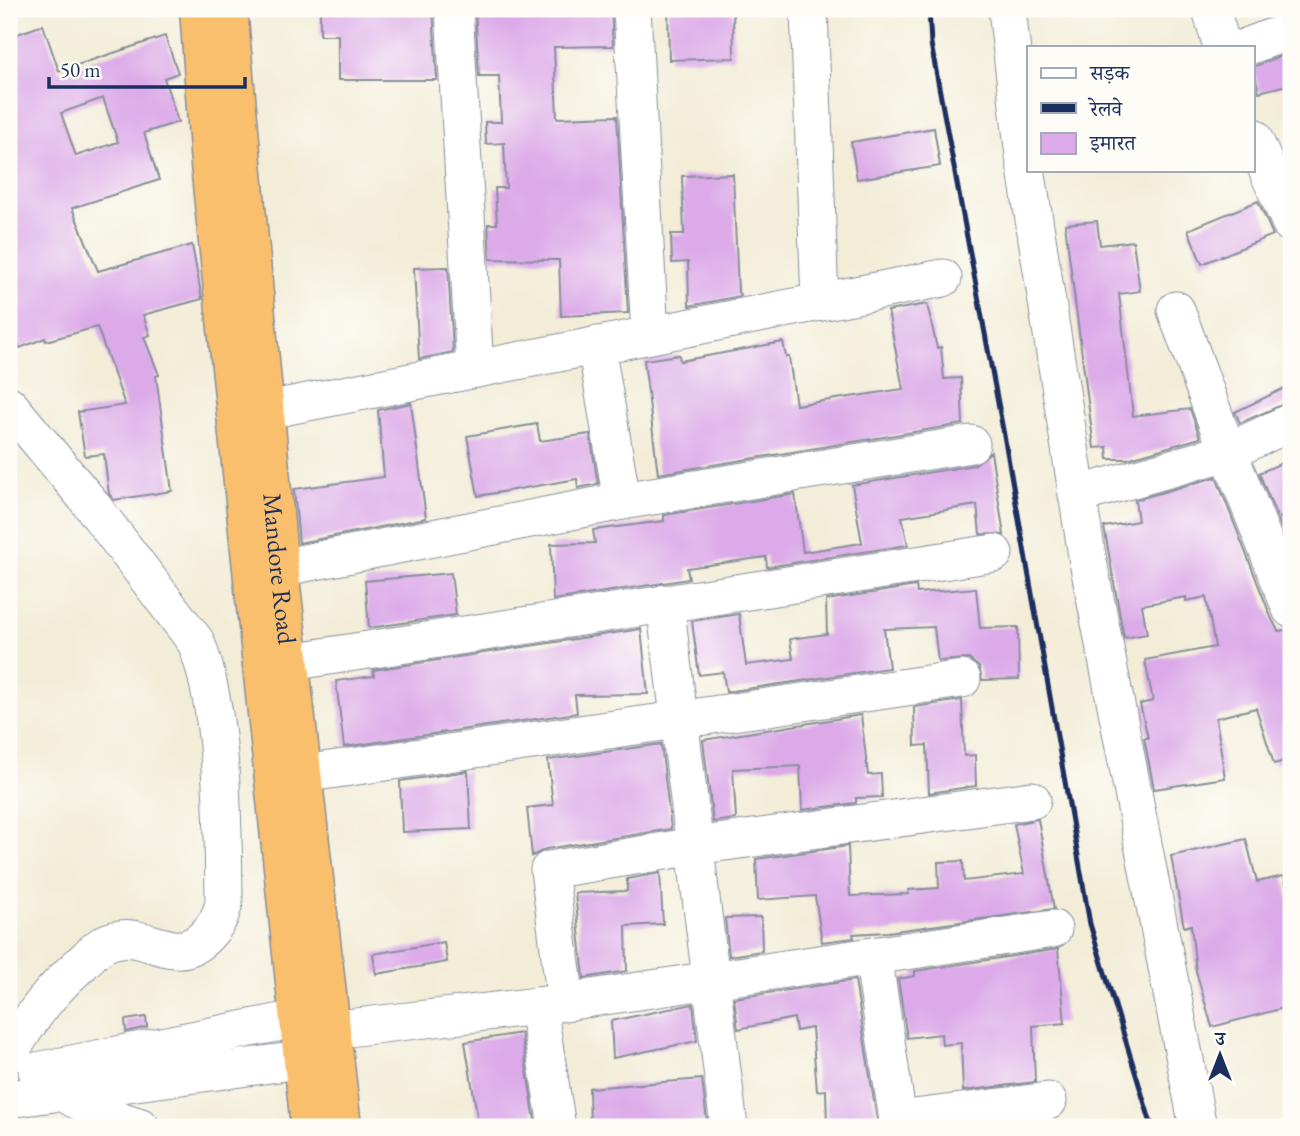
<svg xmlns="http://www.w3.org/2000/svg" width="1300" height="1136" viewBox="0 0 1300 1136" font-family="'EB Garamond','Noto Serif Devanagari',serif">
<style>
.building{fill:#dcaae9;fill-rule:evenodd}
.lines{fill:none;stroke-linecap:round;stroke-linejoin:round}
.minor-casing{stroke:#878e9b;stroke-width:39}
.highway-casing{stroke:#878e9b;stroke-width:41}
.minor{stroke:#fff;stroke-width:37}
.highway{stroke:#f9bf6d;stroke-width:38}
.rail{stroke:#1b2f5e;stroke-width:5}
.labels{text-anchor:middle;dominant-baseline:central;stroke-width:5;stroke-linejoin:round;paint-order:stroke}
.street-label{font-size:26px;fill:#1b2f5e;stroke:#fdfcf7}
</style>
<rect width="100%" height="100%" fill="#fdfcf7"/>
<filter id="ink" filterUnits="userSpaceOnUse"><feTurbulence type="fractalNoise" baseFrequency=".0143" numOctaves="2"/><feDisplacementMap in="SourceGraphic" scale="14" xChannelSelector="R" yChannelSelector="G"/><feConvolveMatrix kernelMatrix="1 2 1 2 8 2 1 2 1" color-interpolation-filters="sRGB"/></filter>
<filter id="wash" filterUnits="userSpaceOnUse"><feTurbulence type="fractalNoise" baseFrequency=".00686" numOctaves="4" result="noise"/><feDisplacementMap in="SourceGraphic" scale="28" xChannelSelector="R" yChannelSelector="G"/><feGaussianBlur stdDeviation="1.57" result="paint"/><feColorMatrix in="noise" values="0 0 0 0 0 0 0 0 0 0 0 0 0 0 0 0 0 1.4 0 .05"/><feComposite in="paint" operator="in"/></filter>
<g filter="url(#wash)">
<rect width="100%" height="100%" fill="#f3edd8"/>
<g id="blocks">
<g class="building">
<path d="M320 9H433L437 80H338V35H320Z"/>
<path d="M475 9H611L613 46 554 47 557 118 617 116 628 313 561 316 559 260 490 259 488 224H497L495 188H506L504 143 486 144 485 122H501L499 76H479Z"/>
<path d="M668 9H733L734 58 669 60Z"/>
<path d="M43 25 59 71 165 36 178 73 164 78 178 122 144 133 159 180 72 208 98 271 192 245 202 299 143 315 150 335 144 337 159 375 156 376 172 491 114 500 109 494 104 454 85 456 78 412 125 405 97 327 46 341 45 338 20 348 9 322V37ZM103 98 118 142 76 156 61 113Z"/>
<path d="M1291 52V84L1259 92 1253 67Z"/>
<path d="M934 128 940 166 857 179 851 142Z"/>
<path d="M733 174 738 292 741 296 689 306 688 262 672 263 671 234H684L682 176Z"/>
<path d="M1258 201 1273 235 1202 264 1188 230Z"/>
<path d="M1097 221 1100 245 1133 241 1140 291 1119 294 1133 416 1190 409 1200 438 1127 459H1108L1107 447 1094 448 1065 224Z"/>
<path d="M448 267 453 352 419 359 414 268Z"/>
<path d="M927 304 937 348 941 347 944 379 961 378 963 424 658 474 644 360 679 355 680 361 783 342 786 357H789L796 405 903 389 888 311Z"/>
<path d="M1291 385V401L1240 423 1235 412Z"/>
<path d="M411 403 426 518 299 543 294 489 384 477 378 410Z"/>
<path d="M537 424 540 441 590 434 598 484 578 488 577 479 478 496 467 436Z"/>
<path d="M991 452 1004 535 980 534 977 505 902 517 908 545 767 567 766 557 687 568 689 579 553 600 551 544 595 543 593 530 664 521V515L795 494 803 552 862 543 852 485 974 465Z"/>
<path d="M1291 459V512L1280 517 1291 543 1288 544 1259 473Z"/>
<path d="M1216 477 1271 617 1278 631 1287 630 1291 646V759L1274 764 1256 708 1216 718 1225 778 1154 789 1144 738H1148L1140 704 1153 701 1145 660 1215 647 1206 597 1186 601V597L1142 605 1147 634 1124 638 1104 527 1138 521 1135 500Z"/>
<path d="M451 573 456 615 369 628 365 581Z"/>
<path d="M916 586 917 593 976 588 980 628 1018 627 1019 679 982 680 979 667 969 659 938 661 934 627 884 629 889 668 726 692 723 672 699 675 692 621 739 614 746 665 793 659 790 639 827 634 826 600Z"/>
<path d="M641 629 648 694 575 695 577 713 344 747 336 681 374 676 373 670Z"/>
<path d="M962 700 964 756 975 755 976 786 929 793 927 745 915 746 914 707Z"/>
<path d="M861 715 868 775 881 774 882 797 856 798V803L802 810 800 766 733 769 736 819 713 822 703 740Z"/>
<path d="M661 744 671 829 546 849 532 856 527 808 553 805 548 760Z"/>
<path d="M468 771 471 829 402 832 400 781Z"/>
<path d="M1038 819 1054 909 888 932 853 934 854 938 822 942 815 896 758 900 756 859 848 846 850 896 909 894 908 890 939 888 938 862 963 861 964 881 1024 874 1014 824Z"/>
<path d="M1246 839 1257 882 1284 876 1291 907V1006L1212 1027 1196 971 1191 925 1184 927 1171 856Z"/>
<path d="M660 873 663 924 626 926 627 971 584 978 575 893 627 891V879Z"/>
<path d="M761 917 762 951 729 956 725 918Z"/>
<path d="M444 942 447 962 376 974 373 954Z"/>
<path d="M1058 949 1065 1023 1033 1026 1035 1082 963 1091 961 1043 942 1045 941 1034 907 1038 898 979 915 976V971Z"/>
<path d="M855 980 878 1127H827L826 1090 817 1091 812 1028 796 1031 794 1018 738 1029 734 998Z"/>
<path d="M693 1004 697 1041 613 1058 611 1021Z"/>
<path d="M146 1017 147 1027 126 1032 125 1020Z"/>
<path d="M521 1033 536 1127H479L465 1042Z"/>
<path d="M702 1079 707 1122 590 1127 589 1088Z"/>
</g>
</g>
</g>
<g filter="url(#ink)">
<use href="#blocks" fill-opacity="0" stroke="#878e9b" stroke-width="2"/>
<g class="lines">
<g class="minor-casing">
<g id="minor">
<path d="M454 9 475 369"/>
<path d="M632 9 650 335"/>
<path d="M809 9 820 302"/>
<path d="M1007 9 1024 156 1087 556 1198 1127"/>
<path d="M1211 9 1222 47"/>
<path d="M1246 47 1291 30"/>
<path d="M1253 137 1291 224"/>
<path d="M1176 310 1218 426 1291 609"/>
<path d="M596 345 622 501"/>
<path d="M9 405 87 499 196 642C224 715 223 823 224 902 220 924 199 952 174 949 150 946 131 931 106 943 97 947 89 956 82 963 49 992 31 1017 9 1054"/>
<path d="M236 416 943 278"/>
<path d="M1077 495 1228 452 1291 422"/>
<path d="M279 568 622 501 971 444"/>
<path d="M665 603 729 1127"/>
<path d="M290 662 994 553"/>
<path d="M302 774 962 679"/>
<path d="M873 956 899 1127"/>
<path d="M566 1003 549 870 695 846 1032 800"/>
<path d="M538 1006 557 1127"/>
<path d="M330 1030 538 1006 1053 929"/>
<path d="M37 1071 296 1019"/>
<path d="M60 1091 104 1115 141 1127"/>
<path d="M9 1099 300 1060"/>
<path d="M898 1120 1048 1101"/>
</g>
</g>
<g class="highway-casing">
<g id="highway">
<path d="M199 9 210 165 310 1127"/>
<path id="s1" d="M228 9 279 568 342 1127"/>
</g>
</g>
<use href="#minor" class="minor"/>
<use href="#highway" class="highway"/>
<path class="rail" d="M929 9 931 44 1006 446 1090 924 1152 1127"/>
</g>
</g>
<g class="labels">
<g class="street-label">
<text stroke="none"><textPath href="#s1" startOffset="562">Mandore Road</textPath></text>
</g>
</g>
<rect width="1300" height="1136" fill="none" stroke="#fdfcf7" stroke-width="35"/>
<rect x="1027" y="46" width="228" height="126" fill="#fdfcf7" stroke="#a3aaba" stroke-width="2"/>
<rect x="1041" y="68" width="35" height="10" fill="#ffffff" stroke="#a3aaba" stroke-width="2"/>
<text x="1090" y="80" font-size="21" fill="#1b2f5e">सड़क</text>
<rect x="1041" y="103" width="35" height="10" fill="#1b2f5e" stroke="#a3aaba" stroke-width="2"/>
<text x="1090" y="116" font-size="21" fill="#1b2f5e">रेलवे</text>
<rect x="1041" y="133" width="35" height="21" fill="#dcaae9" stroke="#a3aaba" stroke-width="2"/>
<text x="1090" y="150" font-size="21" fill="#1b2f5e">इमारत</text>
<g transform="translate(1220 1055)" stroke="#fdfcf7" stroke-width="5" paint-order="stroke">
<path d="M0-5L12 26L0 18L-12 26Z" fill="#1b2f5e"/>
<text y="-10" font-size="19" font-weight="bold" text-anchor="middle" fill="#1b2f5e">उ</text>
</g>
<path d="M49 77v10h196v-10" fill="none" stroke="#1b2f5e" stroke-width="3.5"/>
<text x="60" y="77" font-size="21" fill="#1b2f5e" stroke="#fdfcf7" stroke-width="5" paint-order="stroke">50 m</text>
</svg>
